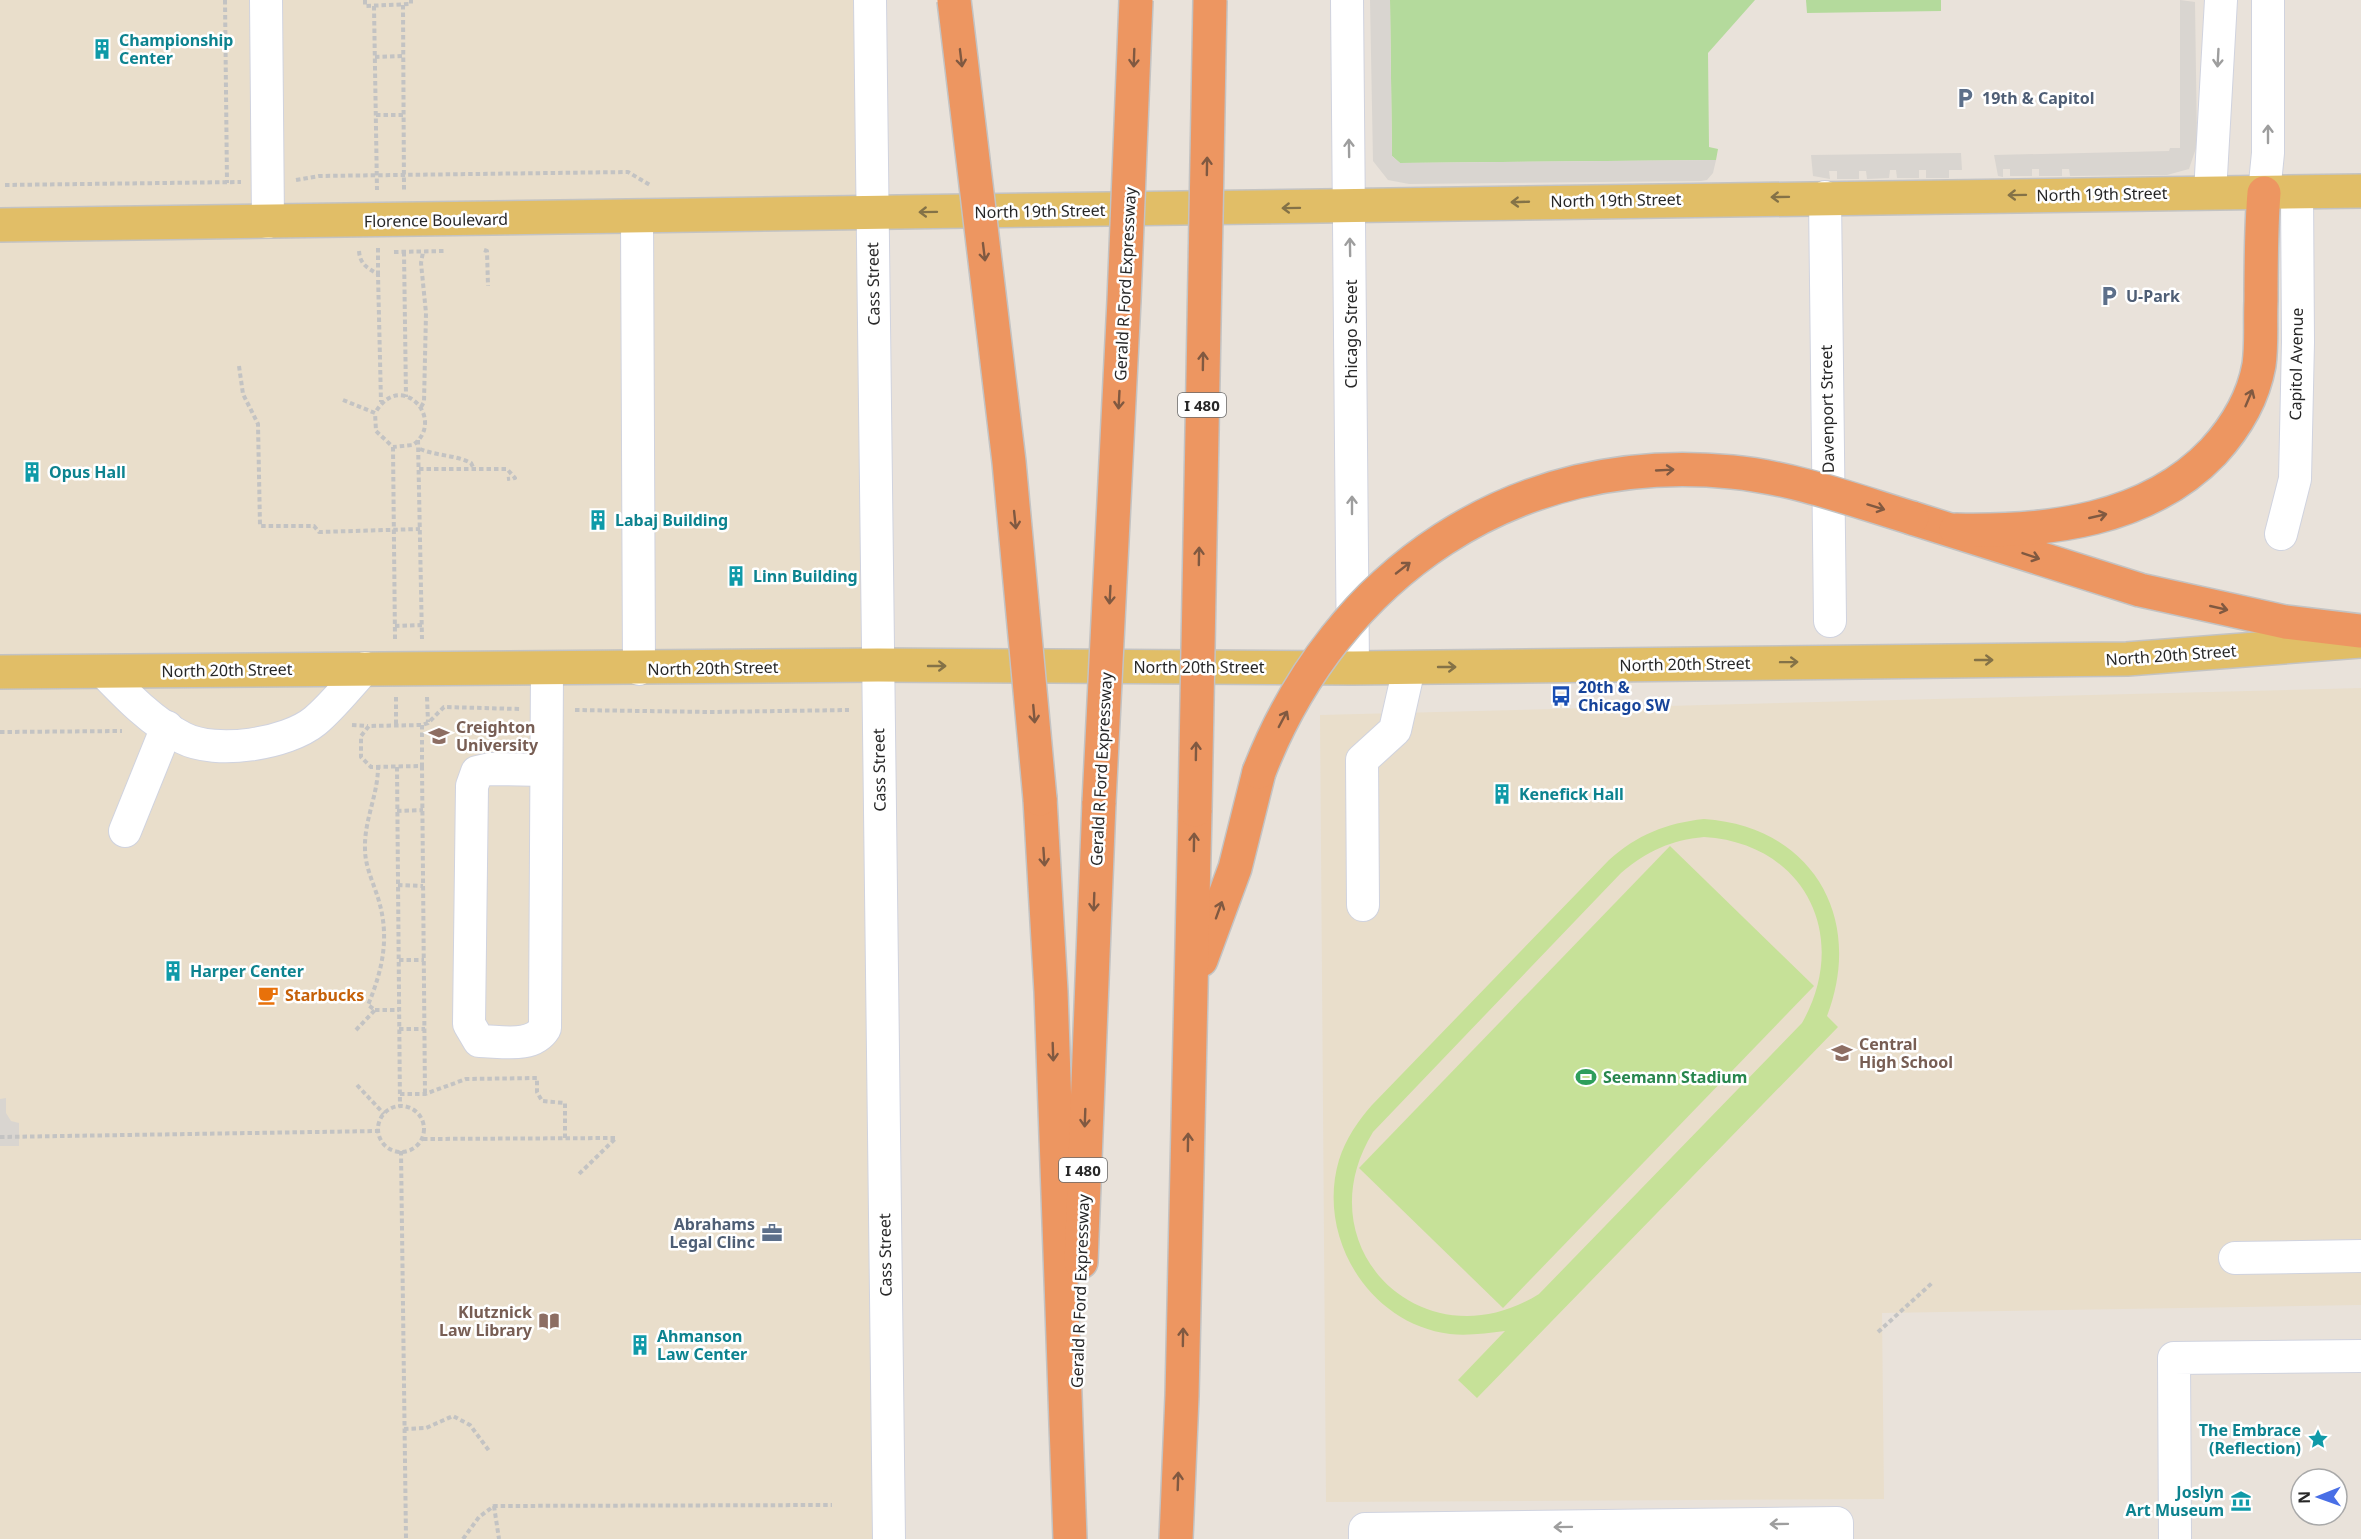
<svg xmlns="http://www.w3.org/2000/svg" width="2361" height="1539" viewBox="0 0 2361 1539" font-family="'Noto Sans',sans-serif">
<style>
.education{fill:#e9decb}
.green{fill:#b4da9c}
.pitch{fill:#c6e198;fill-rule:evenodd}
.plaza{fill:#d9d5d0}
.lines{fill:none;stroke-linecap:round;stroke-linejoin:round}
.minor-casing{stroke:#d0d3df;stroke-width:34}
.major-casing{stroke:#c3c3c3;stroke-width:36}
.highway-casing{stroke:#c3c3c3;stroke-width:36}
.path{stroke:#c3c3c3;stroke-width:4;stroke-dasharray:4.5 3;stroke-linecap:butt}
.minor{stroke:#fff;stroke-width:32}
.major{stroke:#e1be67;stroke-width:33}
.highway{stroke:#ed9661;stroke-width:33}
.highway-bridge-casing{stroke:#c3c3c3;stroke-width:36;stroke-linecap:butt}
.highway-bridge{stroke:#ed9661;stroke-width:33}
.oneway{stroke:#805941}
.oneway2{stroke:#9e9e9e}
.oneway3{stroke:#847247}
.labels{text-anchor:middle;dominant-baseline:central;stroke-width:5;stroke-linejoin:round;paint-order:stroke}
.shield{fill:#fff;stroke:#686868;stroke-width:1.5}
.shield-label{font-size:15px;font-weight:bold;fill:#272727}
.culture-label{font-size:16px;font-weight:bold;fill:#0d838f;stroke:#fff;text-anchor:start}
.service-label{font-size:16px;font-weight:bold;fill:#4e5e75;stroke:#fff;text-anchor:start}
.street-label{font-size:16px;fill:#272727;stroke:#fff}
.transit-label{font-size:16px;font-weight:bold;fill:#164399;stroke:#fff;text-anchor:start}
.education-label{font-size:16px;font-weight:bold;fill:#785e54;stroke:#fff;text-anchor:start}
.food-label{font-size:16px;font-weight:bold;fill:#c56008;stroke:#fff;text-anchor:start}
.leisure-label{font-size:16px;font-weight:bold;fill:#27864d;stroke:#fff;text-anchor:start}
</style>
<rect width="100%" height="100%" fill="#e9e2da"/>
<g class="education">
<path d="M0 0H869L889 1539H0Z"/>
<path d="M2361 688V1305L1882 1313 1884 1499 1326 1502 1320 715Z"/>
</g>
<g class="green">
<path d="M1390 0H1755L1708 53 1709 147 1718 149 1716 160 1400 163 1392 156Z"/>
<path d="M1806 0H1941V11L1807 13Z"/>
</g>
<g class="pitch">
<path d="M1704 819C1811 826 1865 917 1827 1016L1838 1027 1477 1398 1458 1380 1505 1331C1487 1333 1469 1336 1450 1334 1369 1324 1316 1237 1339 1160 1346 1138 1358 1121 1372 1105L1609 860C1637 835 1666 823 1704 819ZM1704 837C1805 843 1851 937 1802 1023L1539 1294C1424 1366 1302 1248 1373 1132L1621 873C1647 851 1671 840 1704 837Z"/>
<path d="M1670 846 1814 986 1503 1308 1359 1168Z"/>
</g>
<g class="plaza">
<path d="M1370 0H1390L1392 156 1400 163 1716 160 1713 173 1707 180 1701 181 1409 184 1388 180 1373 161Z"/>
<path d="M2180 0 2195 2 2197 145 2189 169 2167 175 2070 176 2069 169H2062V176H2039V169H2032V176H2010V169H2003V177L1998 176 1994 155 2169 151 2170 148H2180Z"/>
<path d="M1961 153 1962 170H1949V178H1926V170H1919V178H1897L1896 170H1890L1889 178 1867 179 1866 171H1859V179H1837V171H1829L1830 179 1813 176 1811 155Z"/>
<path d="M6 1098V1113L11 1121 19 1123V1146H0V1099Z"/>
</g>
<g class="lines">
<g class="minor-casing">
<g id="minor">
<path d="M266 0 268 222"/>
<path d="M870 0 889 1539"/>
<path d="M1347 0 1353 668"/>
<path d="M2210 193 2221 0"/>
<path d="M2264 193 2268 153V0"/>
<path d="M1825 197 1830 621"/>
<path d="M637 217 639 669"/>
<path d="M2281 534 2295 479 2298 342 2297 192"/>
<path d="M103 671C127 696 152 722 183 738 216 755 287 744 315 721 333 706 349 685 365 668"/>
<path d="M545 770 490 769 477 772 472 786 469 1024 479 1041C501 1041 532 1049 545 1028L547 669"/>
<path d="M125 831 167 727"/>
<path d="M1363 905 1362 760 1395 730 1409 668"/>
<path d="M2235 1258 2361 1256"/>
<path d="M1365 1539V1529L1837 1523V1539"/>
<path d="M2175 1539 2174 1358 2361 1356"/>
</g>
</g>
<g class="major-casing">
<g id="major">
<path d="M0 225 2361 191"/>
<path d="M0 672 878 665 1353 668 2127 659 2361 641"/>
</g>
</g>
<g class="highway-casing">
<g id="highway">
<path d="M1912 518 2140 590 2285 622 2361 631"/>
<path d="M1956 530C2047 532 2147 521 2213 452 2236 427 2253 399 2259 365 2262 344 2260 322 2261 301 2261 265 2261 229 2264 193"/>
<path d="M1040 799 1051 992 1070 1539"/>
<path d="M1201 960 1235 868 1259 772"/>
<path d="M1081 1262 1099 802"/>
<path d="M1176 1539 1182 1396 1195 810"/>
</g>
</g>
<g class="path">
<path d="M225 0 227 183"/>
<path d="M365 0V6L411 4V0"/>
<path d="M403 5 404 190"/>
<path d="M374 6 377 190"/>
<path d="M375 57 403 56"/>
<path d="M376 115H403"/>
<path d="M296 180 319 176 628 172 650 185"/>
<path d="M5 185 241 182"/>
<path d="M378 248V274"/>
<path d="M484 250 487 251 488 286"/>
<path d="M359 251C360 264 367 268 378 274L381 402"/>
<path d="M394 252 444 251"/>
<path d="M404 252 406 397"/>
<path d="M239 366 243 394 258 424 260 526H314L319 532 420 529"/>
<path d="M343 400 375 413C401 368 447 420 413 445L393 447 376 431 375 413"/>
<path d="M421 407 424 402 426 313 421 263 423 252"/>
<path d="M418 440 422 639"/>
<path d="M393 447 395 639"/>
<path d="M420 449C437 456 456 455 471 463L474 469"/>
<path d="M419 469H507L515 478 507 479"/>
<path d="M395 626 422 625"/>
<path d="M396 697V725"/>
<path d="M427 697 428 722"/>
<path d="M575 710 710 712 849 710"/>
<path d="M352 725 368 726"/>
<path d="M422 725V766L371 767 361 757V736L369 726 422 725 428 723 444 707 520 709"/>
<path d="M0 732 122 731"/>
<path d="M422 766 425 1094"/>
<path d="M397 767 400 1107"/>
<path d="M397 811 423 810"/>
<path d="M398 885 423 886"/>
<path d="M399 960H424"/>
<path d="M375 1010H399"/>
<path d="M399 1029H425"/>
<path d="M356 1030 375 1010 368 1005C383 969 390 936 378 898 373 882 365 866 365 849 364 820 378 795 378 767"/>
<path d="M357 1085 384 1114"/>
<path d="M400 1094H425L466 1079 537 1078V1092L542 1101 565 1103V1138"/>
<circle cx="401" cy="1129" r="23"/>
<path d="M0 1137 378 1131"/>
<path d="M423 1139 616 1138 578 1175"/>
<path d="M401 1151 406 1539"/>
<path d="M1878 1332 1932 1283"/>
<path d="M404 1429 426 1428 453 1416 470 1425 490 1452"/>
<path d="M494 1506 499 1539"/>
<path d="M463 1539 479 1517 494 1506 832 1505"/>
</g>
<use href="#minor" class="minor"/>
<use href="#major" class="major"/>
<use href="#highway" class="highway"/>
<g class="highway-bridge-casing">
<g id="highway-bridge">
<path d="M954 0 1009 462 1040 799"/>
<path d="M1259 772C1336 573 1516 450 1732 472 1794 478 1853 500 1912 518"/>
<path d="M1099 802 1124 300 1136 0"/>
<path d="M1195 810 1210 0"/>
</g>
</g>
<use href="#highway-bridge" class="highway-bridge"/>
</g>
<defs><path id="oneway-shaft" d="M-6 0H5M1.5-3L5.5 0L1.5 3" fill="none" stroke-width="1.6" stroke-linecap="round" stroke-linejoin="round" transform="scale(1.5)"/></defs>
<g class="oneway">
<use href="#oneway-shaft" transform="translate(961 58) rotate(83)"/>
<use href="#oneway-shaft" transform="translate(1134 58) rotate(92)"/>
<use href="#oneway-shaft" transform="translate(1207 166) rotate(-89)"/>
<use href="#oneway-shaft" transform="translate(984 252) rotate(83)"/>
<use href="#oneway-shaft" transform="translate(1203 361) rotate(-89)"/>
<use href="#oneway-shaft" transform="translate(2249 398) rotate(-67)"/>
<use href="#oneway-shaft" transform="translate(1119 400) rotate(93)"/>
<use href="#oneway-shaft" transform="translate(1665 470) rotate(-3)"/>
<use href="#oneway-shaft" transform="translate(1876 507) rotate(17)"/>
<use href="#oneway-shaft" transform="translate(2098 516) rotate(-13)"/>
<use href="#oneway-shaft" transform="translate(1015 520) rotate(84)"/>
<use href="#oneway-shaft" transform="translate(1199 556) rotate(-89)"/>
<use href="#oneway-shaft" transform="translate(2031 556) rotate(19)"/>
<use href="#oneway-shaft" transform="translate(1403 568) rotate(-38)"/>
<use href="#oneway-shaft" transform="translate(1110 595) rotate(93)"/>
<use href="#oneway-shaft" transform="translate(2219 608) rotate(13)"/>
<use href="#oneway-shaft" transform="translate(1034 714) rotate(85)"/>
<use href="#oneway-shaft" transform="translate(1283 719) rotate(-62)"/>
<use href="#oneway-shaft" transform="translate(1196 751) rotate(-89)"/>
<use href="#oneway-shaft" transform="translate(1194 842) rotate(-89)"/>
<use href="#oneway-shaft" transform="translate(1044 857) rotate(86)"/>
<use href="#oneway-shaft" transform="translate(1094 902) rotate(92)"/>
<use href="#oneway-shaft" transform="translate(1219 910) rotate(-70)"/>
<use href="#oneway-shaft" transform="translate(1053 1052) rotate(88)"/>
<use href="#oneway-shaft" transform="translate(1085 1118) rotate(92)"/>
<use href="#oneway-shaft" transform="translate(1188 1142) rotate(-89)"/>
<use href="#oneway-shaft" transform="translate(1183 1337) rotate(-89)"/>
<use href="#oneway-shaft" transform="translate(1178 1481) rotate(-88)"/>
</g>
<g class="oneway2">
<use href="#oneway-shaft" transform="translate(2218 58) rotate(93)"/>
<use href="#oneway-shaft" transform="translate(2268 134) rotate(-90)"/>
<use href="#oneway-shaft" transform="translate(1349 148) rotate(-91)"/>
<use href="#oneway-shaft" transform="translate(1350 247) rotate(-91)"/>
<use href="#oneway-shaft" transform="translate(1352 505) rotate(-90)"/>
<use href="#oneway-shaft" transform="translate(1779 1524) rotate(179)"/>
<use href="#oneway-shaft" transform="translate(1563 1527) rotate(179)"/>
</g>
<g class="oneway3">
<use href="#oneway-shaft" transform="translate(2017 195) rotate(179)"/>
<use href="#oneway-shaft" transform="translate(1780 197) rotate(179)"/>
<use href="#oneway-shaft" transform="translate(1520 202) rotate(178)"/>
<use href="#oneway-shaft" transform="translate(1291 208) rotate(179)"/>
<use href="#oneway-shaft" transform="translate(928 212) rotate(179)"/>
<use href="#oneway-shaft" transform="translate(1984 660)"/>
<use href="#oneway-shaft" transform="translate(1789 662) rotate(-1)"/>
<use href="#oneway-shaft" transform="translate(937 666)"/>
<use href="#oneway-shaft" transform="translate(1447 667)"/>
</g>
<defs>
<g id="building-bare" transform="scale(1.62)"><path d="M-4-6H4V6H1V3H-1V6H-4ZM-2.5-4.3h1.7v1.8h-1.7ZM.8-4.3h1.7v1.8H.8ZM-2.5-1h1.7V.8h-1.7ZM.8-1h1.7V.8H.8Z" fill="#0f9aa8" stroke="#fff" stroke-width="2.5" paint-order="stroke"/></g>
<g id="parking-bare" transform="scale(1.62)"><path d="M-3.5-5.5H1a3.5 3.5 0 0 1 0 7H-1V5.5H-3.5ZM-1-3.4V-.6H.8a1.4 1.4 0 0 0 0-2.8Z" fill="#5c6f8a" stroke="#fff" stroke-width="2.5" paint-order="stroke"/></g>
<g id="bus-bare" transform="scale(1.62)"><path d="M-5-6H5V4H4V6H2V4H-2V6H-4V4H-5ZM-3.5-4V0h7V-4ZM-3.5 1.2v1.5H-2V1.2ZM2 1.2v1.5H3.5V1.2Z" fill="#1a4fb4" stroke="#fff" stroke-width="2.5" paint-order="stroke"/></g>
<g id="university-bare" transform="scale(1.62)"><path d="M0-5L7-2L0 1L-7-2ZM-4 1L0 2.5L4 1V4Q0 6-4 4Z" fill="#8d6e63" stroke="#fff" stroke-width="2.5" paint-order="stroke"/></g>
<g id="cafe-bare" transform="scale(1.62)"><path d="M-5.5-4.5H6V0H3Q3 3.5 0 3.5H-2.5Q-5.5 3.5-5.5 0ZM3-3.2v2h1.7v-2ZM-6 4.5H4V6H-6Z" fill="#e8710a" stroke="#fff" stroke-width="2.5" paint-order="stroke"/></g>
<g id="school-bare" transform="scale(1.62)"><path d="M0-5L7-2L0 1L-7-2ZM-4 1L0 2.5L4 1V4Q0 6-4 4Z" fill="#8d6e63" stroke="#fff" stroke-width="2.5" paint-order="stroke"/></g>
<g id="stadium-bare" transform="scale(1.62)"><path d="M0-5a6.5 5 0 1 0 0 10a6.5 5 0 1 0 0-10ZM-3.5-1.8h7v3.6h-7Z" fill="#2e9e5b" stroke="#fff" stroke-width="2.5" paint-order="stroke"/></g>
<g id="office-bare" transform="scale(1.62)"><path d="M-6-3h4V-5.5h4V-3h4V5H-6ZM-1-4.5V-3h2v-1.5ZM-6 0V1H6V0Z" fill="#5c6f8a" stroke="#fff" stroke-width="2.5" paint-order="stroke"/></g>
<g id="library-bare" transform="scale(1.62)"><path d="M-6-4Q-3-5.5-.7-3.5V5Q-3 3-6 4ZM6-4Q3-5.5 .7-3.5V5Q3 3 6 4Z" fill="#8d6e63" stroke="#fff" stroke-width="2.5" paint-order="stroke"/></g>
<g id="sight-bare" transform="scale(1.62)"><path d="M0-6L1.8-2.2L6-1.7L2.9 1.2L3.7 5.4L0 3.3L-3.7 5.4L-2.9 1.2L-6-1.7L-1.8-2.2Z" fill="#0f9aa8" stroke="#fff" stroke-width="2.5" paint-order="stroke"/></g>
<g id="museum-bare" transform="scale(1.62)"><path d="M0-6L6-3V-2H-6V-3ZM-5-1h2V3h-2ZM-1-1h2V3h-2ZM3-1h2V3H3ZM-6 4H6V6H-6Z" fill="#0f9aa8" stroke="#fff" stroke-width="2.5" paint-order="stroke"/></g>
</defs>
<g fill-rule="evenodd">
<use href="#building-bare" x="102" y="49"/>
<use href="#parking-bare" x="1965" y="98"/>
<use href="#parking-bare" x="2109" y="296"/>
<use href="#building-bare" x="32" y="472"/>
<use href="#building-bare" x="598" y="520"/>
<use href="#building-bare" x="736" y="576"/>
<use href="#bus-bare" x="1561" y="696"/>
<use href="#university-bare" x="439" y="736"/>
<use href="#building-bare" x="1502" y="794"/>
<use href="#building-bare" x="173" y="971"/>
<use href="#cafe-bare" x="268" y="995"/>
<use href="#school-bare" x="1842" y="1053"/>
<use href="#stadium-bare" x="1586" y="1077"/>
<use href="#office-bare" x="772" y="1233"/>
<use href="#library-bare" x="549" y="1321"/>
<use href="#building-bare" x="640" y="1345"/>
<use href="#sight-bare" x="2318" y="1439"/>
<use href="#museum-bare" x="2241" y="1501"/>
</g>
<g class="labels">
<g class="shield">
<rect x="1178" y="393" width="48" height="24" rx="4.5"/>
<rect x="1059" y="1158" width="48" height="24" rx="4.5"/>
</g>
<g class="shield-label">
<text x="1202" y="405">I 480</text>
<text x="1083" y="1170">I 480</text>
</g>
<g class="culture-label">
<text x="119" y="40">Championship<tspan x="119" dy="18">Center</tspan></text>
<text x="49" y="472">Opus Hall</text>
<text x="615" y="520">Labaj Building</text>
<text x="753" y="576">Linn Building</text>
<text x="1519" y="794">Kenefick Hall</text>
<text x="190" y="971">Harper Center</text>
<text x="657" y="1336">Ahmanson<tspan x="657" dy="18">Law Center</tspan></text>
<text x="2301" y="1430" text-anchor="end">The Embrace<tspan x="2301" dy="18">(Reflection)</tspan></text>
<text x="2224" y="1492" text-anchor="end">Joslyn<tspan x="2224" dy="18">Art Museum</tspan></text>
</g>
<g class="service-label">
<text x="1982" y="98">19th &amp; Capitol</text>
<text x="2126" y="296">U-Park</text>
<text x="755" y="1224" text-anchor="end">Abrahams<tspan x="755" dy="18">Legal Clinc</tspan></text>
</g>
<g class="street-label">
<text transform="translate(2102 194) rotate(-1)">North 19th Street</text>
<text transform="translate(1616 200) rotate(-1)">North 19th Street</text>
<text transform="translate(1040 211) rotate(-1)">North 19th Street</text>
<text transform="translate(436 220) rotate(-1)">Florence Boulevard</text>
<text transform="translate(873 284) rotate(-91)">Cass Street</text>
<text transform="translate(1125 284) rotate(-87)">Gerald R Ford Expressway</text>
<text transform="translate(1351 334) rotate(-90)">Chicago Street</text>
<text transform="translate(2296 364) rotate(-89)">Capitol Avenue</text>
<text transform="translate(1827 409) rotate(-91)">Davenport Street</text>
<text transform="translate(2171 655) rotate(-4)">North 20th Street</text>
<text transform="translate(1685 664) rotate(-1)">North 20th Street</text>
<text x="1199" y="667">North 20th Street</text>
<text transform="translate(713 668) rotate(-1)">North 20th Street</text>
<text transform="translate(227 670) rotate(-1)">North 20th Street</text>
<text transform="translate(1101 769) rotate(-87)">Gerald R Ford Expressway</text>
<text transform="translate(879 770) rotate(-91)">Cass Street</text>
<text transform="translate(885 1255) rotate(-91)">Cass Street</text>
<text transform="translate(1080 1291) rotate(-88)">Gerald R Ford Expressway</text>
</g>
<g class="transit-label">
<text x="1578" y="687">20th &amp;<tspan x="1578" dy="18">Chicago SW</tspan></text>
</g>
<g class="education-label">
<text x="456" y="727">Creighton<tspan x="456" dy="18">University</tspan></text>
<text x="1859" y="1044">Central<tspan x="1859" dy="18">High School</tspan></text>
<text x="532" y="1312" text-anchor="end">Klutznick<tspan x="532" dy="18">Law Library</tspan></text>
</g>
<g class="food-label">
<text x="285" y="995">Starbucks</text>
</g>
<g class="leisure-label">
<text x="1603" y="1077">Seemann Stadium</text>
</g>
</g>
<g transform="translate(2319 1497) rotate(269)"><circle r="28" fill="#ffffff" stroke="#a9a9a9" stroke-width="1.5"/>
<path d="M0-4.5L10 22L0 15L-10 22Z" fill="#496fe6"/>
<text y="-9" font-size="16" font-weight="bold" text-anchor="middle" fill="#272727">N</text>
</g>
</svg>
